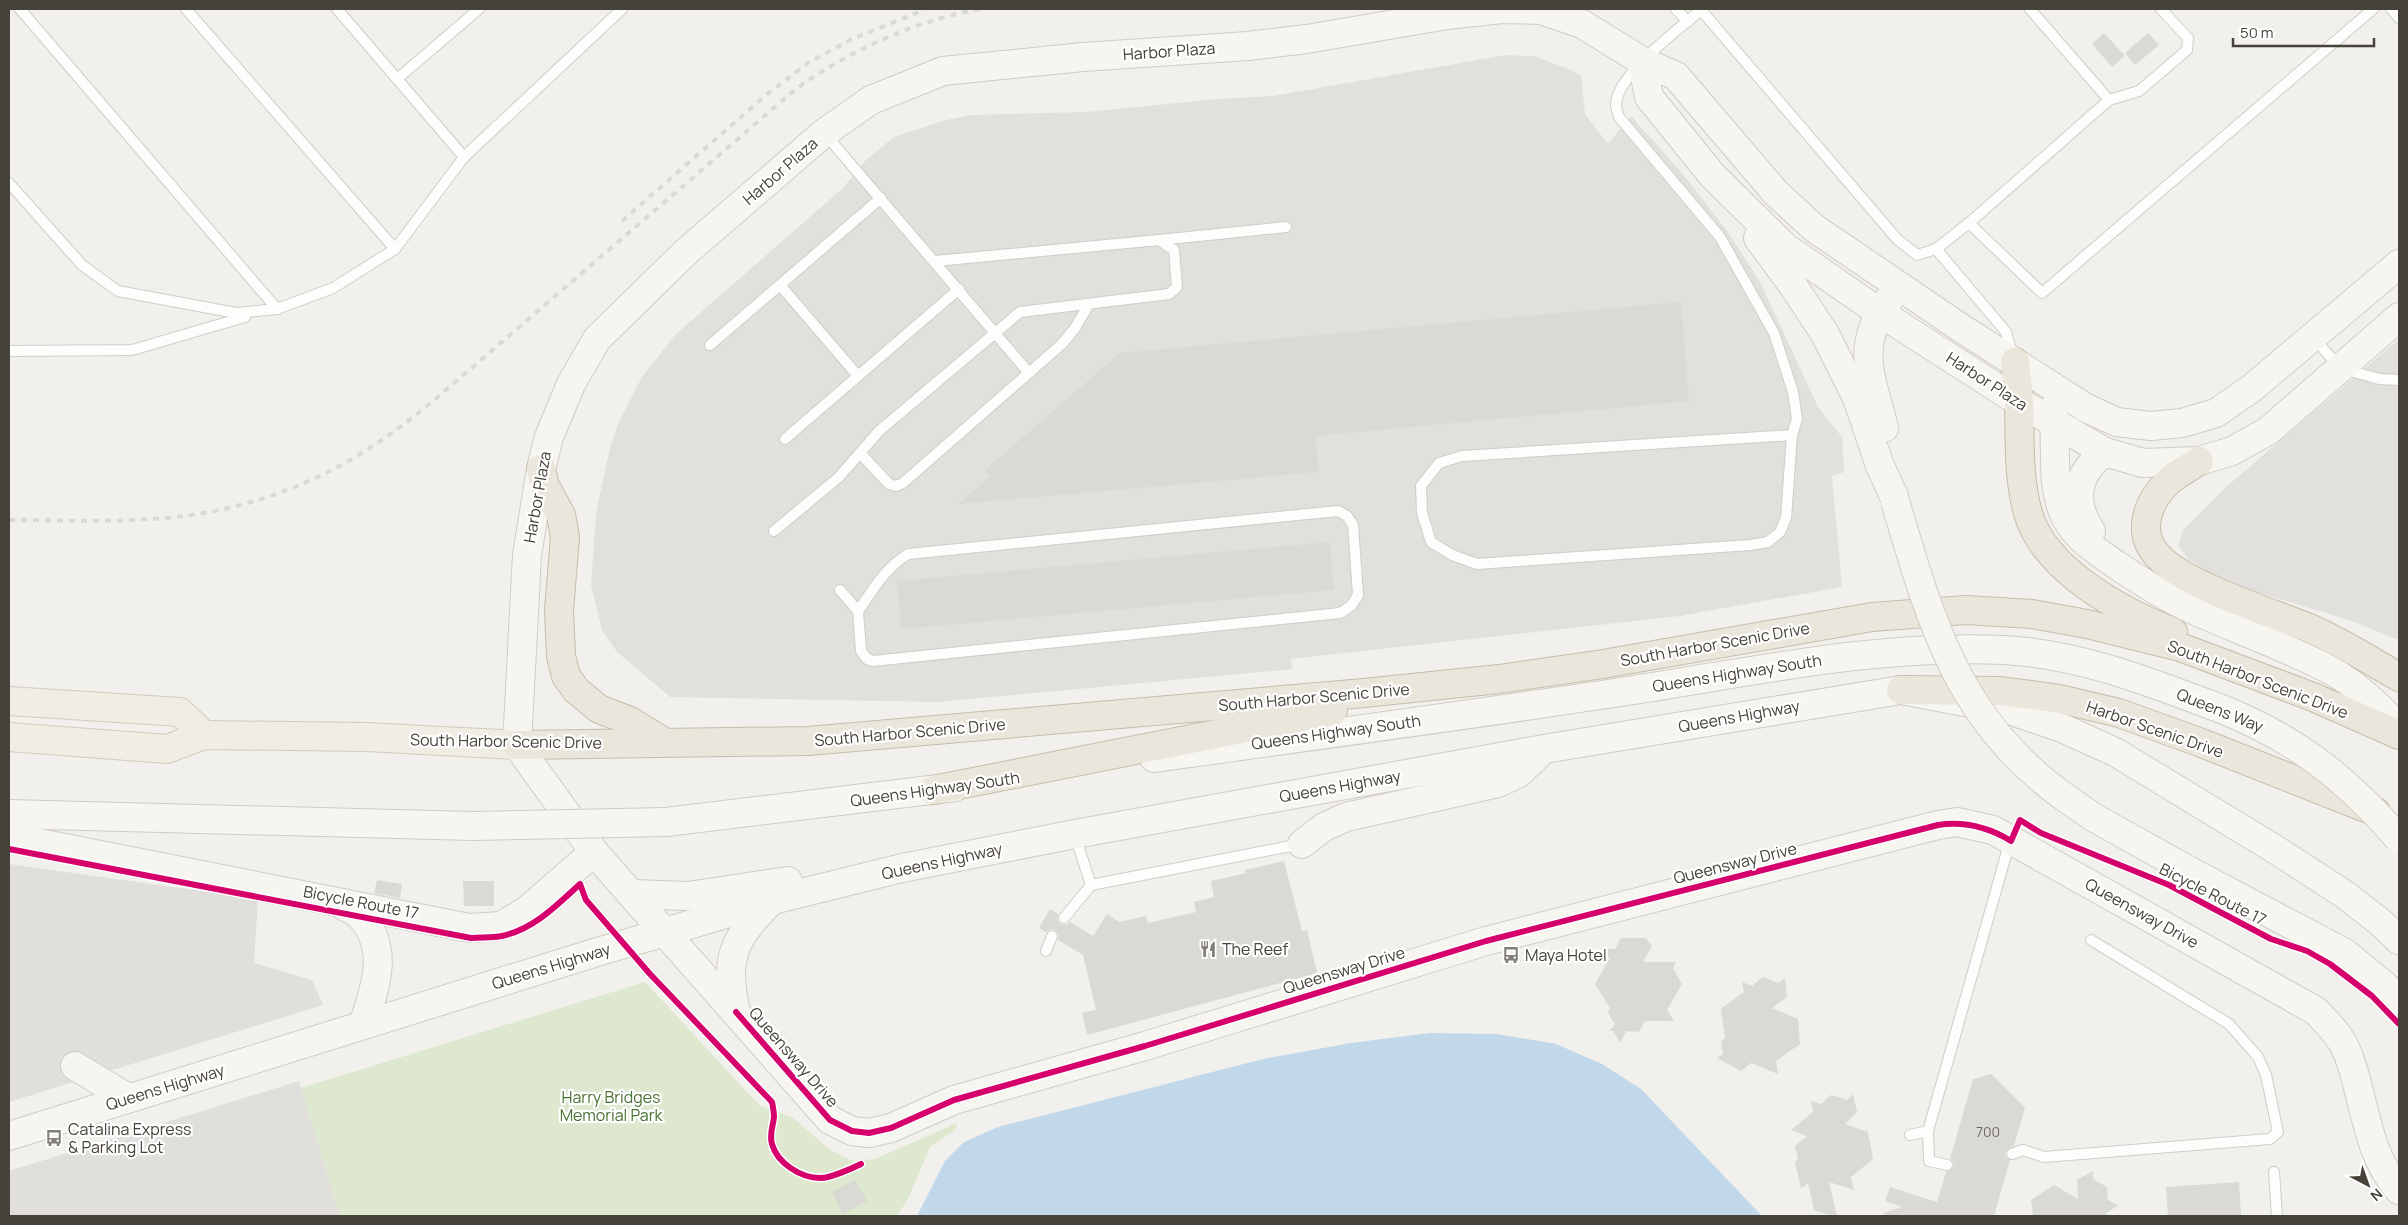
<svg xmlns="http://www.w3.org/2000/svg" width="2408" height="1225" viewBox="0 0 2408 1225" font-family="Manrope,sans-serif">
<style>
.industrial{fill:#e2e0dc}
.green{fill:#dde8cf}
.parking{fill:#e0dfdc}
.water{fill:#c1d8ea}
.building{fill:#dad9d4}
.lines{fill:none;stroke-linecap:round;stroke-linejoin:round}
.lane-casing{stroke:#cfcdca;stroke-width:12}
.secondary-casing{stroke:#cfccc3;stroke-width:30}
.primary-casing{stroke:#d1ccbc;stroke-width:30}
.highway-casing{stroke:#c6bdab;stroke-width:30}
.lane{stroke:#fdfdfc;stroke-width:10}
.secondary{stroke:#f6f5f0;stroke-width:28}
.primary{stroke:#f0ede5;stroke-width:28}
.highway{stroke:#eae6dc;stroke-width:28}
.rail{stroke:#d9d9d8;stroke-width:4;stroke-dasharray:6 6;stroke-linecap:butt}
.secondary-bridge-casing{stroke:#cfccc3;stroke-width:30;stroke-linecap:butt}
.secondary-bridge{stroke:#f6f5f0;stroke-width:28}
.cycleway-casing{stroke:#fff;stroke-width:9}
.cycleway{stroke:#d6006c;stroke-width:6}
.labels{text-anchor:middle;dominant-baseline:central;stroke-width:4.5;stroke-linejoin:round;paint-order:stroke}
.number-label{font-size:14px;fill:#6c6860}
.street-label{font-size:16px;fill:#464139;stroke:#fff}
.poi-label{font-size:16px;fill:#464139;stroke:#fff;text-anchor:start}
.park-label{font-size:16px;fill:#487232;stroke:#fff}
</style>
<rect width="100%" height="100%" fill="#f1f0ec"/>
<g class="industrial">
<path d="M1506 55 1534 56 1571 70 1581 76 1585 114 1608 144 1631 116 1682 173 1728 232 1760 282 1818 407 1842 437 1844 472 1832 476 1842 587 1680 616 1290 659 1293 669 938 702 670 697 617 652 602 630 591 585 596 513 610 448 618 424 642 377 675 335 842 189 866 160 894 137 946 120 972 115 1086 112 1218 99 1273 96Z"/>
<path d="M2399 339V640L2349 620 2227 583 2189 560 2178 546 2183 530 2226 487Z"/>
</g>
<path class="green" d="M645 982 760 1106 792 1117 829 1149 852 1161 875 1159 957 1123 955 1130 930 1147 908 1199 897 1216H340L301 1088Z"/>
<g class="parking">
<path d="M9 864 258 899 254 963 312 980 323 1005 9 1102Z"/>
<path d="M299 1081 340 1216H9V1171Z"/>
</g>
<path class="water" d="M1430 1033 1497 1034 1556 1044 1602 1064 1641 1089 1762 1216H917L945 1161 964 1142 998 1127 1263 1059 1351 1043Z"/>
<g class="building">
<path d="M2104 33 2125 56 2112 67 2092 44Z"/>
<path d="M2148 33 2159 45 2135 65 2125 53Z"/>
<path d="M1681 302 1689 401 1315 436 1319 472 958 504 991 476 985 470 1120 353Z"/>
<path d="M1330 542 1334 590 901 629 897 581Z"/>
<path d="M1284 861 1302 931 1307 930 1317 973 1087 1035 1082 1013 1096 1010 1083 955 1058 940 1059 935 1055 930 1051 929 1046 932 1039 928 1050 909 1058 914 1057 920 1060 924 1066 925 1070 922 1093 936 1107 914 1119 922 1146 916 1148 923 1196 912 1194 902 1214 897 1211 881 1246 873 1245 870Z"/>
<path d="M377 880 402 884 400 898 374 893Z"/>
<path d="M463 881H494V906H464Z"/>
<path d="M1621 938H1646L1652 946 1643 962H1676L1673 968 1682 984 1667 1010 1674 1021H1645L1639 1032 1626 1031 1620 1043 1613 1031H1610L1615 1024 1608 1013 1610 1008 1595 984 1608 961 1610 960 1604 949H1615Z"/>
<path d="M1763 977 1778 983 1785 978 1787 997 1772 1008 1798 1019 1800 1044 1776 1061 1778 1074 1751 1063 1741 1071 1717 1058 1723 1054 1721 1041 1725 1038 1721 1009 1742 993H1744L1742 982 1752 986Z"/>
<path d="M1991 1074 2025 1108 2014 1146 2005 1152 2006 1157 2010 1160 1994 1216H1884V1213L1902 1207 1885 1201 1890 1187 1937 1202 1946 1172 1954 1167 1953 1162 1950 1159 1973 1079Z"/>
<path d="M1853 1094 1857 1112 1845 1124 1868 1132 1873 1159 1851 1177 1854 1190 1829 1182 1837 1216H1832L1814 1210 1808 1183 1801 1189 1795 1162 1798 1159 1795 1146 1807 1136 1791 1130 1813 1112 1811 1101 1821 1104 1831 1095 1847 1100Z"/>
<path d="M2093 1171V1179L2107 1187 2108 1200 2118 1206 2105 1213 2111 1216H2033L2031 1200 2054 1185 2078 1199 2077 1180Z"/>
<path d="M855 1180 867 1201 843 1214 832 1192Z"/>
<path d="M2239 1182 2241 1216H2168L2166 1187Z"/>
</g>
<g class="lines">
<g class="lane-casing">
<g id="lane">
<path d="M20 9 277 309"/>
<path d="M186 9 395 249"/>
<path d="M337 9 464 157"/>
<path d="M1676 9 1688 22"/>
<path d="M2030 9 2109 100"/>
<path d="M2391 9 2399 18"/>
<path d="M397 79 479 9"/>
<path d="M825 134 1029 373"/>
<path d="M9 183 82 265 118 291 236 313 277 309 333 288 395 249 464 157 622 9"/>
<path d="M1969 223 2042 293 2373 9"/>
<path d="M1159 240 1286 227"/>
<path d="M1936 249 2006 332 2012 354"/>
<path d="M780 285 858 376"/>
<path d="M2313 337 2340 368 2379 379 2399 380"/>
<path d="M710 345 881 198"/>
<path d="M9 351 132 350 245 317"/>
<path d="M1792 435 1462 456 1439 463 1421 486 1422 513 1431 542 1452 555 1477 564 1750 545 1768 542 1780 532 1786 518 1792 435 1797 419 1793 392 1774 333 1720 237 1619 117C1618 113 1616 109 1616 105 1616 75 1679 29 1701 10L1897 239 1917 255 1936 249 1969 223 2109 100 2139 91 2187 50 2188 38 2161 9"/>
<path d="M785 439 959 289"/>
<path d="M860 453 889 484 896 486 903 483 1062 344 1075 328 1089 304"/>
<path d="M774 531 839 477 879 431 1020 312 1169 294 1177 287 1174 250 1159 240 935 261"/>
<path d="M840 590 858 611 861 651 867 659 873 661 1340 613 1351 606 1358 595 1353 525 1347 516 1338 511 908 554C886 567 873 590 858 611"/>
<path d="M1075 836 1091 885"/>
<path d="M1064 918 1091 885 1301 844"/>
<path d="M1046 951 1052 936"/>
<path d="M1928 1131 1929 1161 1947 1165"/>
<path d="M1910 1135 1928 1131 2010 841"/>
<path d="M2012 1154 2023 1150 2044 1157 2270 1139 2278 1132 2266 1075 2258 1057 2229 1024 2091 940"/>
<path d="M2274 1172 2277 1216"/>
</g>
</g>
<g class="secondary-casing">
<g id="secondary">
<path d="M1642 61 1649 97 1712 175 1785 247 1879 312 2019 402 2105 452 2143 463 2199 461 2232 451 2268 431 2399 317"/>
<path d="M1758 238 1794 287 1825 334 1857 398 1880 466 1894 496"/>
<path d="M2399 264 2252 388 2216 413 2182 423 2151 426 2117 422 2086 408 1961 328 1814 228 1775 192 1676 76 1642 61 1582 24 1541 10 1502 9 1447 15 1307 39 1248 46 1083 57 943 71 871 100 824 133 687 251 597 339 571 384 549 437 541 469 527 555 517 745 594 852 830 1120 852 1131 869 1133 891 1128 954 1100 1145 1046 1486 941 1938 825 1957 822 1993 830 2316 1011C2328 1024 2341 1036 2348 1054 2365 1099 2366 1153 2399 1190"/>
<path d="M2053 409C2058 445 2049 485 2066 518 2076 538 2097 551 2115 564 2138 579 2161 595 2187 607 2235 629 2285 646 2332 671 2357 685 2379 707 2399 727"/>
<path d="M1884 428C1871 375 1854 346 1890 298"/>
<path d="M2091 531C2071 501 2076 473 2105 452"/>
<path d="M1154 758C1312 736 1470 715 1627 691 1752 672 1877 644 2004 650 2080 654 2149 682 2219 708"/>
<path d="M2063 796 2093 817 2197 875 2345 953 2384 985 2399 1001"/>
<path d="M9 814 473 826"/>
<path d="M666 822 955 787"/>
<path d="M9 837 469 928 501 926 526 911 594 852"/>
<path d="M1302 844 1324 827 1346 817 1498 783 1519 773 1544 749"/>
<path d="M633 894 688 896 788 881"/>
<path d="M341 904C347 908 356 911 361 917 390 949 375 989 363 1025"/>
<path d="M736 1012C724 956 733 940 772 900"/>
<path d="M75 1066 128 1098"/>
<path d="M9 1136 594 953 773 900 902 868 1075 834 1544 749 1901 690 2012 711 2062 728 2115 752 2273 848 2344 894 2380 922 2399 940"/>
</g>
</g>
<g class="primary-casing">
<g id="primary">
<path d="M9 701 180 712 204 735"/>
<path d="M9 737 167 749 204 735 367 737 517 745"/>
</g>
</g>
<g class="highway-casing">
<g id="highway">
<path d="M2015 362C2016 376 2019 390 2019 404 2020 440 2018 478 2028 513 2044 570 2122 612 2173 632"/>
<path d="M2199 461C2189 468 2176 474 2168 482 2147 502 2136 533 2158 556 2184 585 2270 612 2309 628 2340 641 2369 660 2399 677"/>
<path d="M541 469 545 486 561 515 565 537 559 610 561 656 566 676 576 690 599 709 630 721 664 742"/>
<path d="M1901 690 2001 691 2060 699 2119 713 2199 742 2376 812"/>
<path d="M517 745 808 741 1364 693 1499 679 1603 664 1872 617 1966 610 2032 614 2087 624 2180 647 2313 697 2399 735"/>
<path d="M933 790 1333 711"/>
</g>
</g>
<use href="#lane" class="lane"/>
<use href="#secondary" class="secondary"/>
<use href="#primary" class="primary"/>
<use href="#highway" class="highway"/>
<g class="rail">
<path d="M622 221 766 95 808 63 852 39 926 9"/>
<path d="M9 520C57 520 105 522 153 519 224 515 299 492 360 454 388 437 414 417 439 396L797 88C852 50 912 22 979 9"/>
</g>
<g class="secondary-bridge-casing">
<g id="secondary-bridge">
<path d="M1895 501C1930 619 1957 720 2063 796"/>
<path d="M2219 708C2295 738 2345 777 2399 839"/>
<path d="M473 826 666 822"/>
</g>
</g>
<use href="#secondary-bridge" class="secondary-bridge"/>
<g class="cycleway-casing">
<g id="cycleway">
<path d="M9 849 471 938C481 937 492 938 502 936 534 929 557 905 580 884L586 900 650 974 772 1102C773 1107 774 1112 774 1117 773 1127 769 1134 772 1144 777 1163 801 1178 820 1178 828 1179 853 1168 861 1164"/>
<path d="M736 1012 830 1120 852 1131 869 1133 891 1128 954 1100 1145 1046 1486 941 1938 825C1965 821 1988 827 2011 841L2020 820 2041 833 2169 885 2271 939 2307 951 2330 964 2372 996 2399 1024"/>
</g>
</g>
<use href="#cycleway" class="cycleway"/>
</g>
<defs>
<g id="restaurant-bare" transform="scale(1.35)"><path d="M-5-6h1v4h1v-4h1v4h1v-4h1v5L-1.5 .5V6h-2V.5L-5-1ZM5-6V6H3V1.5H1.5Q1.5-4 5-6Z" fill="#827e78" stroke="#fff" stroke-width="2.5" paint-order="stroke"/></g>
<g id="bus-bare" transform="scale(1.35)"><path d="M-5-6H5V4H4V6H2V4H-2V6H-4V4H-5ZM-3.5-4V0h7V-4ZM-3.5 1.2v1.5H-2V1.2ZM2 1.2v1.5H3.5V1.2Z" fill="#827e78" stroke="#fff" stroke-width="2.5" paint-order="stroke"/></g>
</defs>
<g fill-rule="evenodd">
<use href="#restaurant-bare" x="1208" y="949"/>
<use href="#bus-bare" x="1511" y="955"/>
<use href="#bus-bare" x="54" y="1138"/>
</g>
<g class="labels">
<g class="number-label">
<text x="1988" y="1131">700</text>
</g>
<g class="street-label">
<text transform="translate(1169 51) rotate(-4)">Harbor Plaza</text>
<text transform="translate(780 171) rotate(-41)">Harbor Plaza</text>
<text transform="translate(1987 381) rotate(33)">Harbor Plaza</text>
<text transform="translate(537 497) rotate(-80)">Harbor Plaza</text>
<text transform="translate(1715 644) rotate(-10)">South Harbor Scenic Drive</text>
<text transform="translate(1737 673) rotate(-9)">Queens Highway South</text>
<text transform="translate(2258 679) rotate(21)">South Harbor Scenic Drive</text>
<text transform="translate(1314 697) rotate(-5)">South Harbor Scenic Drive</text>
<text transform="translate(2220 710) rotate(22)">Queens Way</text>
<text transform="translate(1739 716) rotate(-10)">Queens Highway</text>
<text transform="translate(2155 729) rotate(19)">Harbor Scenic Drive</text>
<text transform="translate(910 732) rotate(-5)">South Harbor Scenic Drive</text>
<text transform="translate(1336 732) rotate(-8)">Queens Highway South</text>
<text transform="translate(506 741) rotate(1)">South Harbor Scenic Drive</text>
<text transform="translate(1340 786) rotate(-10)">Queens Highway</text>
<text transform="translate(935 789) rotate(-8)">Queens Highway South</text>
<text transform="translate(942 861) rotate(-12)">Queens Highway</text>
<text transform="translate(1735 863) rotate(-14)">Queensway Drive</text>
<text transform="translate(2213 894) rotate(27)">Bicycle Route 17</text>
<text transform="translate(361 902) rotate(11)">Bicycle Route 17</text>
<text transform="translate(2142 913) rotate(29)">Queensway Drive</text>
<text transform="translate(551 966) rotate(-17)">Queens Highway</text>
<text transform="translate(1344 970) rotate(-17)">Queensway Drive</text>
<text transform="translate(794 1057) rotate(49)">Queensway Drive</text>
<text transform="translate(165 1087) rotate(-17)">Queens Highway</text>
</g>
<g class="poi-label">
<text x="1222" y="949">The Reef</text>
<text x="1525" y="955">Maya Hotel</text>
<text x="68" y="1129">Catalina Express<tspan x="68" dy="18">&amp; Parking Lot</tspan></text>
</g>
<g class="park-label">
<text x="611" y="1097">Harry Bridges<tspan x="611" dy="18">Memorial Park</tspan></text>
</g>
</g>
<rect width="2408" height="1225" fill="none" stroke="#464139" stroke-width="20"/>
<g transform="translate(2368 1185) rotate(139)" stroke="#ffffff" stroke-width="4" paint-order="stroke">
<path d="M0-4L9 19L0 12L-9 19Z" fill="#464139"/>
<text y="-8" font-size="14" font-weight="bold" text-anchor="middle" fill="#464139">N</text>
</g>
<path d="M2233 38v8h141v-8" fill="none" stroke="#464139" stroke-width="2.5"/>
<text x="2240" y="38" font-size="15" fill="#464139" stroke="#ffffff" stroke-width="4" paint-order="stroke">50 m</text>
</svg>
